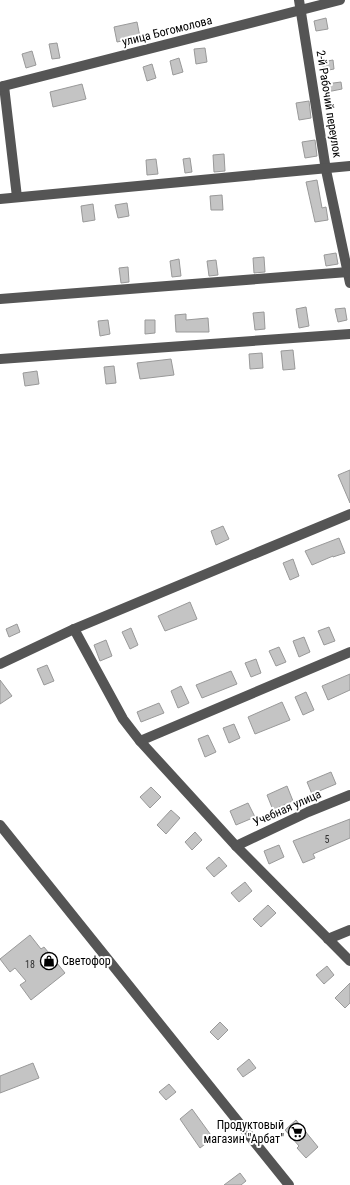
<svg xmlns="http://www.w3.org/2000/svg" width="350" height="1185" viewBox="0 0 350 1185" font-family="'Roboto Condensed',sans-serif">
<style>
.building{fill:#c4c4c4;stroke:#999}
.lines{fill:none;stroke-linecap:round;stroke-linejoin:round}
.minor{stroke:#555;stroke-width:10}
.labels{text-anchor:middle;dominant-baseline:central;stroke-width:4;stroke-linejoin:round;paint-order:stroke}
.number-label{font-size:10px;fill:#313131}
.street-label{font-size:12px;fill:#000;stroke:#fff}
.poi-label{font-size:12px;fill:#000;stroke:#fff;text-anchor:start}
</style>
<rect width="100%" height="100%" fill="#fff"/>
<g class="building">
<path d="M326 18 328 29 316 31 314 21Z"/>
<path d="M137 22 140 37 117 42 114 27Z"/>
<path d="M57 43 60 58 52 59 49 44Z"/>
<path d="M205 48 207 62 196 64 194 49Z"/>
<path d="M32 51 36 65 26 68 22 54Z"/>
<path d="M179 58 183 72 173 75 170 61Z"/>
<path d="M333 60 334 69 324 71 322 62Z"/>
<path d="M152 64 156 78 147 81 143 67Z"/>
<path d="M341 82 342 89 327 92 326 84Z"/>
<path d="M82 84 86 99 53 107 50 92Z"/>
<path d="M309 101 311 118 299 120 296 103Z"/>
<path d="M315 140 317 156 305 158 302 142Z"/>
<path d="M224 154 225 171 214 172 213 155Z"/>
<path d="M190 158 192 172 185 173 183 159Z"/>
<path d="M156 159 158 174 147 175 146 160Z"/>
<path d="M317 180 322 208 326 207 328 220 315 222 306 182Z"/>
<path d="M222 195 223 210H211L210 196Z"/>
<path d="M127 203 129 216 118 218 115 205Z"/>
<path d="M93 204 95 220 83 222 81 206Z"/>
<path d="M336 253 338 264 326 266 324 255Z"/>
<path d="M264 257 265 272 254 273 253 258Z"/>
<path d="M179 259 181 276 172 277 170 261Z"/>
<path d="M216 260 218 275 209 276 207 261Z"/>
<path d="M128 267 129 282 121 283 119 268Z"/>
<path d="M306 307 309 326 299 328 296 309Z"/>
<path d="M345 308 347 320 338 322 335 309Z"/>
<path d="M264 312 265 329 255 330 253 313Z"/>
<path d="M186 314V320L208 318 209 332H176L175 315Z"/>
<path d="M108 320 110 334 100 336 98 321Z"/>
<path d="M145 320H155V333L145 334Z"/>
<path d="M293 350 295 369 283 370 281 351Z"/>
<path d="M262 353 263 368 250 369 249 354Z"/>
<path d="M171 359 174 375 140 379 137 363Z"/>
<path d="M114 366 116 383 106 384 104 367Z"/>
<path d="M37 371 39 384 25 386 23 373Z"/>
<path d="M350 470V503L338 475Z"/>
<path d="M223 526 229 539 216 545 211 531Z"/>
<path d="M339 538 345 553 333 557V556L312 565 305 551Z"/>
<path d="M293 559 299 576 290 580 283 563Z"/>
<path d="M190 602 197 619 165 631 158 616Z"/>
<path d="M17 624 20 632 9 637 6 629Z"/>
<path d="M329 627 335 641 324 645 318 631Z"/>
<path d="M131 628 138 645 130 649 122 632Z"/>
<path d="M304 637 310 652 299 657 293 641Z"/>
<path d="M106 640 112 656 100 661 94 645Z"/>
<path d="M279 647 286 662 276 666 269 651Z"/>
<path d="M256 659 261 673 251 677 245 663Z"/>
<path d="M47 665 54 681 44 685 37 669Z"/>
<path d="M231 671 237 684 202 698 196 685Z"/>
<path d="M350 674V690L328 700 322 686Z"/>
<path d="M0 680 12 696 0 704Z"/>
<path d="M181 686 189 703 178 708 171 691Z"/>
<path d="M306 692 314 710 303 715 295 697Z"/>
<path d="M282 702 290 720 255 734 248 717Z"/>
<path d="M159 703 164 713 141 722 137 712Z"/>
<path d="M234 724 240 738 229 743 223 728Z"/>
<path d="M208 735 216 752 205 757 198 739Z"/>
<path d="M331 772 336 784 312 794 307 782Z"/>
<path d="M287 786 293 801 273 810 267 795Z"/>
<path d="M151 787 161 797 150 808 140 797Z"/>
<path d="M248 803 255 817 236 825 230 811Z"/>
<path d="M171 810 180 818 166 834 157 825Z"/>
<path d="M350 819V838L313 854 315 858 303 863 293 841Z"/>
<path d="M195 832 202 840 192 850 185 842Z"/>
<path d="M279 845 284 857 269 864 264 851Z"/>
<path d="M219 857 227 866 214 877 206 868Z"/>
<path d="M245 882 252 891 239 902 231 893Z"/>
<path d="M268 905 276 913 261 927 253 919Z"/>
<path d="M30 935 41 949 44 947 65 973 31 1000 20 985 26 981 15 968 10 972 0 959Z"/>
<path d="M327 966 334 975 324 984 316 975Z"/>
<path d="M350 983V1003L345 1008 335 998Z"/>
<path d="M220 1022 228 1030 218 1040 210 1032Z"/>
<path d="M249 1059 256 1068 243 1077 237 1069Z"/>
<path d="M33 1063 39 1078 0 1093V1076Z"/>
<path d="M169 1084 176 1092 166 1100 159 1092Z"/>
<path d="M192 1109 213 1138 200 1148 180 1119Z"/>
<path d="M296 1120 318 1147 306 1158 297 1148 299 1146 285 1130Z"/>
<path d="M240 1173 246 1181 241 1185H224Z"/>
</g>
<g class="lines">
<g class="minor">
<path d="M299 0 326 170 350 283"/>
<path d="M4 86 17 197"/>
<path d="M0 87 340 0"/>
<path d="M0 199 350 166"/>
<path d="M0 299 348 272"/>
<path d="M0 359 350 334"/>
<path d="M74 629 123 719 140 741 236 846 350 961"/>
<path d="M0 664 74 629 350 514"/>
<path d="M140 741 350 652"/>
<path d="M0 825 289 1185"/>
<path d="M236 846 308 812 350 795"/>
<path d="M328 939 350 930"/>
</g>
</g>
<defs>
<g id="shop-ring" transform="scale(0.9)"><circle r="9.5" fill="#fff" stroke="#000" stroke-width="1.5"/><path d="M-5-2.5h2.3a2.7 3.5 0 0 1 5.4 0H5L5.5 6h-11ZM-1.5-2.5h3a1.5 2.3 0 0 0-3 0Z" fill="#000"/></g>
<g id="supermarket-ring" transform="scale(0.9)"><circle r="9.5" fill="#fff" stroke="#000" stroke-width="1.5"/><path d="M-6-5.5h2.5l.6 2H6L4.5 2H-2.5L-4.4-4H-6ZM-1.5 3.2a1.3 1.3 0 1 0 .1 0ZM3 3.2a1.3 1.3 0 1 0 .1 0Z" fill="#000"/></g>
</defs>
<g fill-rule="evenodd">
<use href="#shop-ring" x="49" y="961"/>
<use href="#supermarket-ring" x="297" y="1132"/>
</g>
<g class="labels">
<g class="number-label">
<text x="327" y="839">5</text>
<text x="30" y="964">18</text>
</g>
<g class="street-label">
<text transform="translate(167 31) rotate(-14)">улица Богомолова</text>
<text transform="translate(329 104) rotate(81)">2-й Рабочий переулок</text>
<text transform="translate(287 808) rotate(-24)">Учебная улица</text>
</g>
<g class="poi-label">
<text x="62" y="961">Светофор</text>
<text x="284" y="1125" text-anchor="end">Продуктовый<tspan x="284" dy="14">магазин "Арбат"</tspan></text>
</g>
</g>
</svg>
